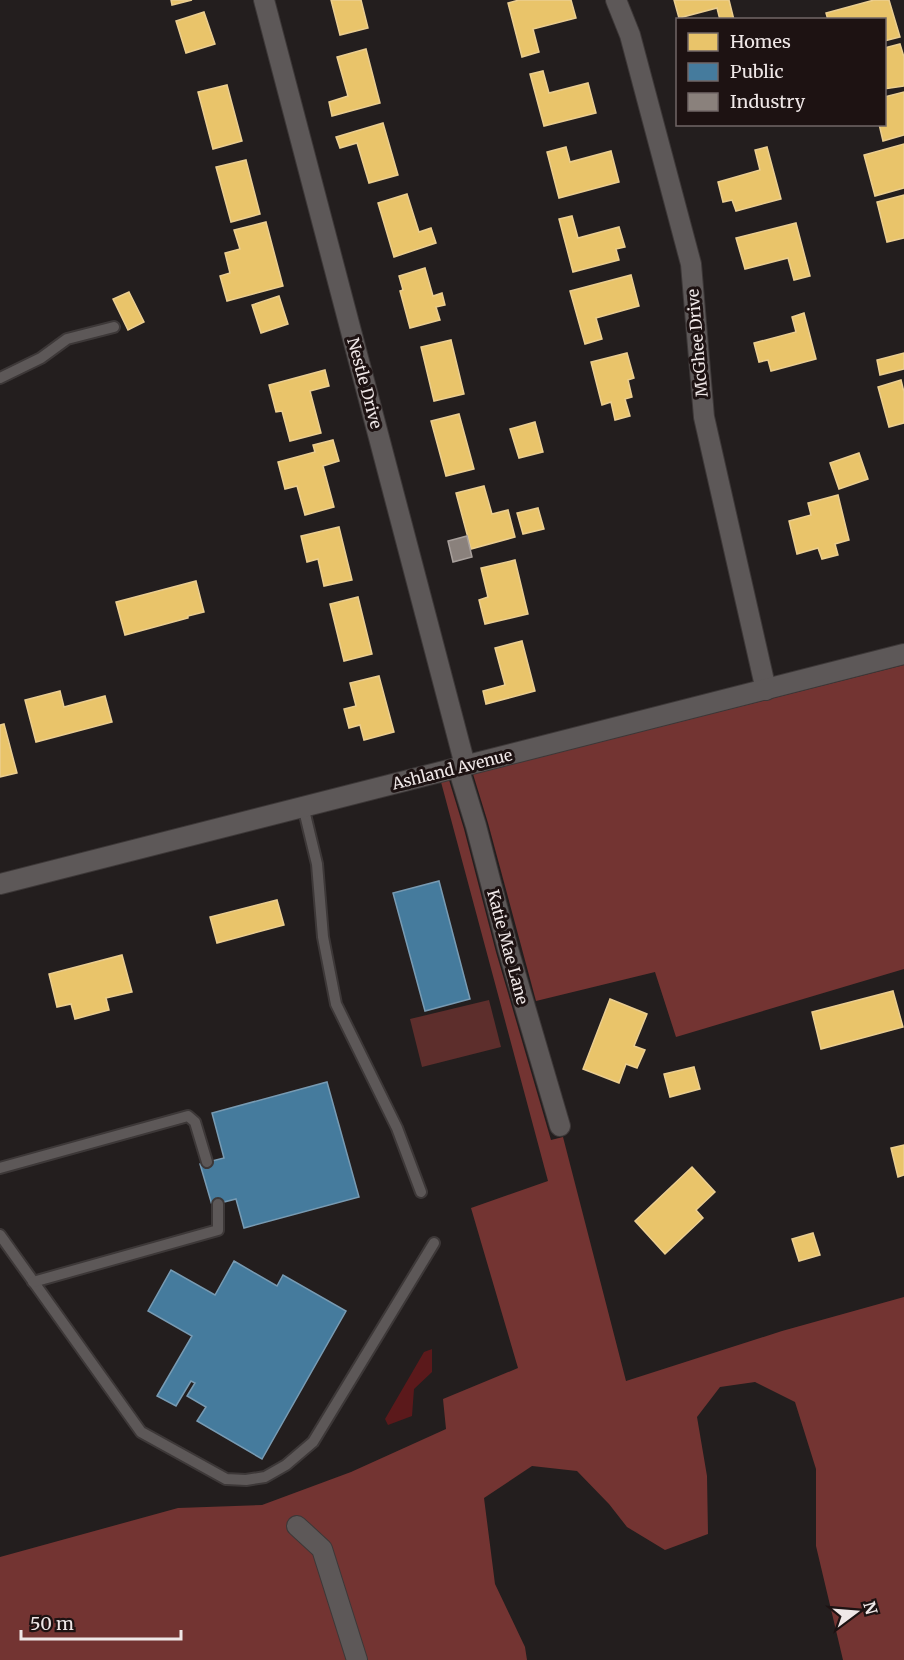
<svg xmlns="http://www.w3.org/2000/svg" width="904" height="1660" viewBox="0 0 904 1660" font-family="Merriweather,serif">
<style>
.green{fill:#5d2e2c}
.forest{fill:#733432}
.water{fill:#5b191b}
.homes{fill:#e9c46a;stroke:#ebce90;stroke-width:1.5}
.public{fill:#457b9d;stroke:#789bb3;stroke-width:1.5}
.industry{fill:#8a817c;stroke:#a8a09c;stroke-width:1.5}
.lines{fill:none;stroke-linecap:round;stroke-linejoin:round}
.service-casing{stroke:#3d3838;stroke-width:14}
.minor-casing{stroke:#3d3838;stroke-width:22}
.service{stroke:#5d5858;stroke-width:10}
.minor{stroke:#5d5858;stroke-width:20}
.labels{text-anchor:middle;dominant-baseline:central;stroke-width:6;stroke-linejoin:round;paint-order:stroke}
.street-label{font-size:16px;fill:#efe7e7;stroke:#1d1212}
</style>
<rect width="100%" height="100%" fill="#231e1e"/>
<path class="green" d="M489 1000 501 1047 422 1067 410 1019Z"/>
<g class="forest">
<path d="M904 665V969L676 1037 655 972 536 1001 488 823 473 774Z"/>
<path d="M449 780 464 829 496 952 551 1140 563 1137 626 1381 782 1331 904 1297V1660H843L816 1546V1469L795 1402 755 1382 720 1387 697 1417 707 1476 708 1534 665 1550 627 1527 609 1504 577 1471 532 1466 484 1498 495 1584 525 1647 527 1660H0V1557L178 1508 262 1505 351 1472 446 1429 443 1399 518 1368 471 1208 548 1181 441 782Z"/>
</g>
<path class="water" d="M432 1349V1372L414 1389 412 1416 388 1425 385 1419 424 1352Z"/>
<g class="homes">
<path d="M171 0H192L172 5Z"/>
<path d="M331 0H361L368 28 340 35Z"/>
<path d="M519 0H571L576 18 533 29 539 52 522 57 508 3Z"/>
<path d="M674 0H729L734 20H720L717 8 679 18Z"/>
<path d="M874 0H889L900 37 884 41V20H828L826 13Z"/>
<path d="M204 12 215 44 186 53 176 21Z"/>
<path d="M900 44 904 57V86L884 89V48Z"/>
<path d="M366 49 380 103 332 116 329 102 348 96 337 57Z"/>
<path d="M543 71 549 93 588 83 596 113 544 126 530 74Z"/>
<path d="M227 85 242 141 213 149 198 92Z"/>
<path d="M904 92V135L883 141 879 124H884V97Z"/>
<path d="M383 123 398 175 369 183 357 143 340 148 336 137Z"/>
<path d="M904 144V188L875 196 864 155Z"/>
<path d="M566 147 570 162 611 151 619 182 559 198 547 152Z"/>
<path d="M767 147 781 199 736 211 732 200 723 202 718 182 760 170 755 150Z"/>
<path d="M246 160 260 214 231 222 216 167Z"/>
<path d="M407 194 419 232 431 228 436 243 394 257 378 203Z"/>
<path d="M904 195V238L887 242 877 202Z"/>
<path d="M572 216 578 238 619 227 625 247 616 249 619 260 573 272 559 219Z"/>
<path d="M266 222 283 286 227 301 220 276 230 273 225 253 240 249 234 230Z"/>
<path d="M796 223 810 276 794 280 788 258 745 269 736 238Z"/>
<path d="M425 268 433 296 442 293 445 305 436 307 440 320 410 328 400 291 403 290 399 276Z"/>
<path d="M631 275 639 306 596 318 602 339 585 344 570 291Z"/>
<path d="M129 292 144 322 128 330 113 299Z"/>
<path d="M279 296 288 324 261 333 252 305Z"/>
<path d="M804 313 816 359 771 371 768 360 759 362 754 343 796 332 792 317Z"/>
<path d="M451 340 464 394 434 401 421 347Z"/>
<path d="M627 353 634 378 628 380 632 397 625 399 630 416 615 420 611 402 602 405 591 362Z"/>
<path d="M904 353V369L880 375 877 360Z"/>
<path d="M325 370 329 386 310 391 321 433 290 441 282 411 276 412 269 385Z"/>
<path d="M901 380 904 392V423L889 427 878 387Z"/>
<path d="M459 414 474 469 446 476 431 421Z"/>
<path d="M535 422 543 452 519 458 510 429Z"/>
<path d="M333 440 339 461 323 466 334 507 305 515 297 486 285 489 278 462 315 452 313 445Z"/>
<path d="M859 453 868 479 839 489 830 463Z"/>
<path d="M484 486 492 514 508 510 515 537 471 549 456 493Z"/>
<path d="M838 495 849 540 835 544 838 555 822 559 818 548 797 554 789 521 811 515 808 503Z"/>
<path d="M538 508 544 529 523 534 517 513Z"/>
<path d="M339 527 352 580 324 586 318 559 307 562 301 536Z"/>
<path d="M515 560 528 614 485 624 479 600 488 597 481 568Z"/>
<path d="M196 581 204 612 188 616V618L125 635 116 602Z"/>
<path d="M358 597 372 654 344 661 330 604Z"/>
<path d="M522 641 535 691 486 704 483 691 505 685 495 648Z"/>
<path d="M379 676 394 732 364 740 360 725 349 728 344 709 356 706 350 683Z"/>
<path d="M60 691 64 707 105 696 112 722 36 742 25 700Z"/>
<path d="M4 724 17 773 0 777V725Z"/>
<path d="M277 900 284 925 217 943 210 917Z"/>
<path d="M122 955 132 992 106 998 109 1010 75 1019 71 1004 57 1007 49 974Z"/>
<path d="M893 991 903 1027 821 1049 812 1012Z"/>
<path d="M610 999 647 1014 634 1046 645 1050 637 1068 626 1064 619 1083 583 1069Z"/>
<path d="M694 1067 700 1089 670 1097 664 1074Z"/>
<path d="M904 1145V1175L898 1177 891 1148Z"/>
<path d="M692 1167 715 1192 696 1210 703 1218 665 1254 635 1221Z"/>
<path d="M813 1233 820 1255 799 1261 792 1239Z"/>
</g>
<g class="public">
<path d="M439 881 470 999 425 1011 393 893Z"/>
<path d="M327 1082 359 1197 244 1228 236 1199 212 1205 200 1164 224 1158 212 1113Z"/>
<path d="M234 1261 277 1286 283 1275 346 1311 262 1459 197 1421 206 1407 187 1396 195 1383 191 1381 176 1406 157 1396 192 1336 148 1311 171 1270 215 1295Z"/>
</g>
<path class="industry" d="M467 536 472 557 453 562 448 541Z"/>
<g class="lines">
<g class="service-casing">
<g id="service">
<path d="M0 378 41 358 67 339 114 327"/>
<path d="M303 806 317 864 323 937 336 1004 397 1128 421 1192"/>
<path d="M0 1168 188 1116 195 1122 207 1162"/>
<path d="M0 1235 141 1432 226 1479 246 1480 265 1477 286 1465 313 1442 434 1243"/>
<path d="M33 1282 218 1230V1204"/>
</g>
</g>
<g class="minor-casing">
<g id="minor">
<path d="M264 0 465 765"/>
<path d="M616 0 630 35 691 264 704 417 766 690"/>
<path d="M458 767 476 826 508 949 560 1126"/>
<path d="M0 884 904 654"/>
<path d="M297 1526 322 1549 357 1660"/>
</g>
</g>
<use href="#service" class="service"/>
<use href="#minor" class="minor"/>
</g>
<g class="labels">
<g class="street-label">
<text transform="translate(697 343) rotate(-95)">McGhee Drive</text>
<text transform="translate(365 383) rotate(75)">Nestle Drive</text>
<text transform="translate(452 769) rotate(-14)">Ashland Avenue</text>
<text transform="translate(508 947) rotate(75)">Katie Mae Lane</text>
</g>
</g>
<rect x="676" y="18" width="210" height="108" fill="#1d1212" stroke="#716767" stroke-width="1.5"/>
<rect x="688" y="33" width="30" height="18" fill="#e9c46a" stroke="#716767" stroke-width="1.5"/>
<text x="730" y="48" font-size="18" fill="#efe7e7">Homes</text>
<rect x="688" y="63" width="30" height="18" fill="#457b9d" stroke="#716767" stroke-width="1.5"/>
<text x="730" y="78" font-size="18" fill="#efe7e7">Public</text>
<rect x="688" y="93" width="30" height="18" fill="#8a817c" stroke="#716767" stroke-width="1.5"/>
<text x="730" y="108" font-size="18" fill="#efe7e7">Industry</text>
<g transform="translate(856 1612) rotate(74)" stroke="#1d1212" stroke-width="4.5" paint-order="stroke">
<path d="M0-4.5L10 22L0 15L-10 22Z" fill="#efe7e7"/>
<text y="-9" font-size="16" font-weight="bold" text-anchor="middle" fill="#efe7e7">N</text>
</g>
<path d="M21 1630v9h160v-9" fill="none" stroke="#efe7e7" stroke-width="3"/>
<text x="30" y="1630" font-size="18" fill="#efe7e7" stroke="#1d1212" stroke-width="4.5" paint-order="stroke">50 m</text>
</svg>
